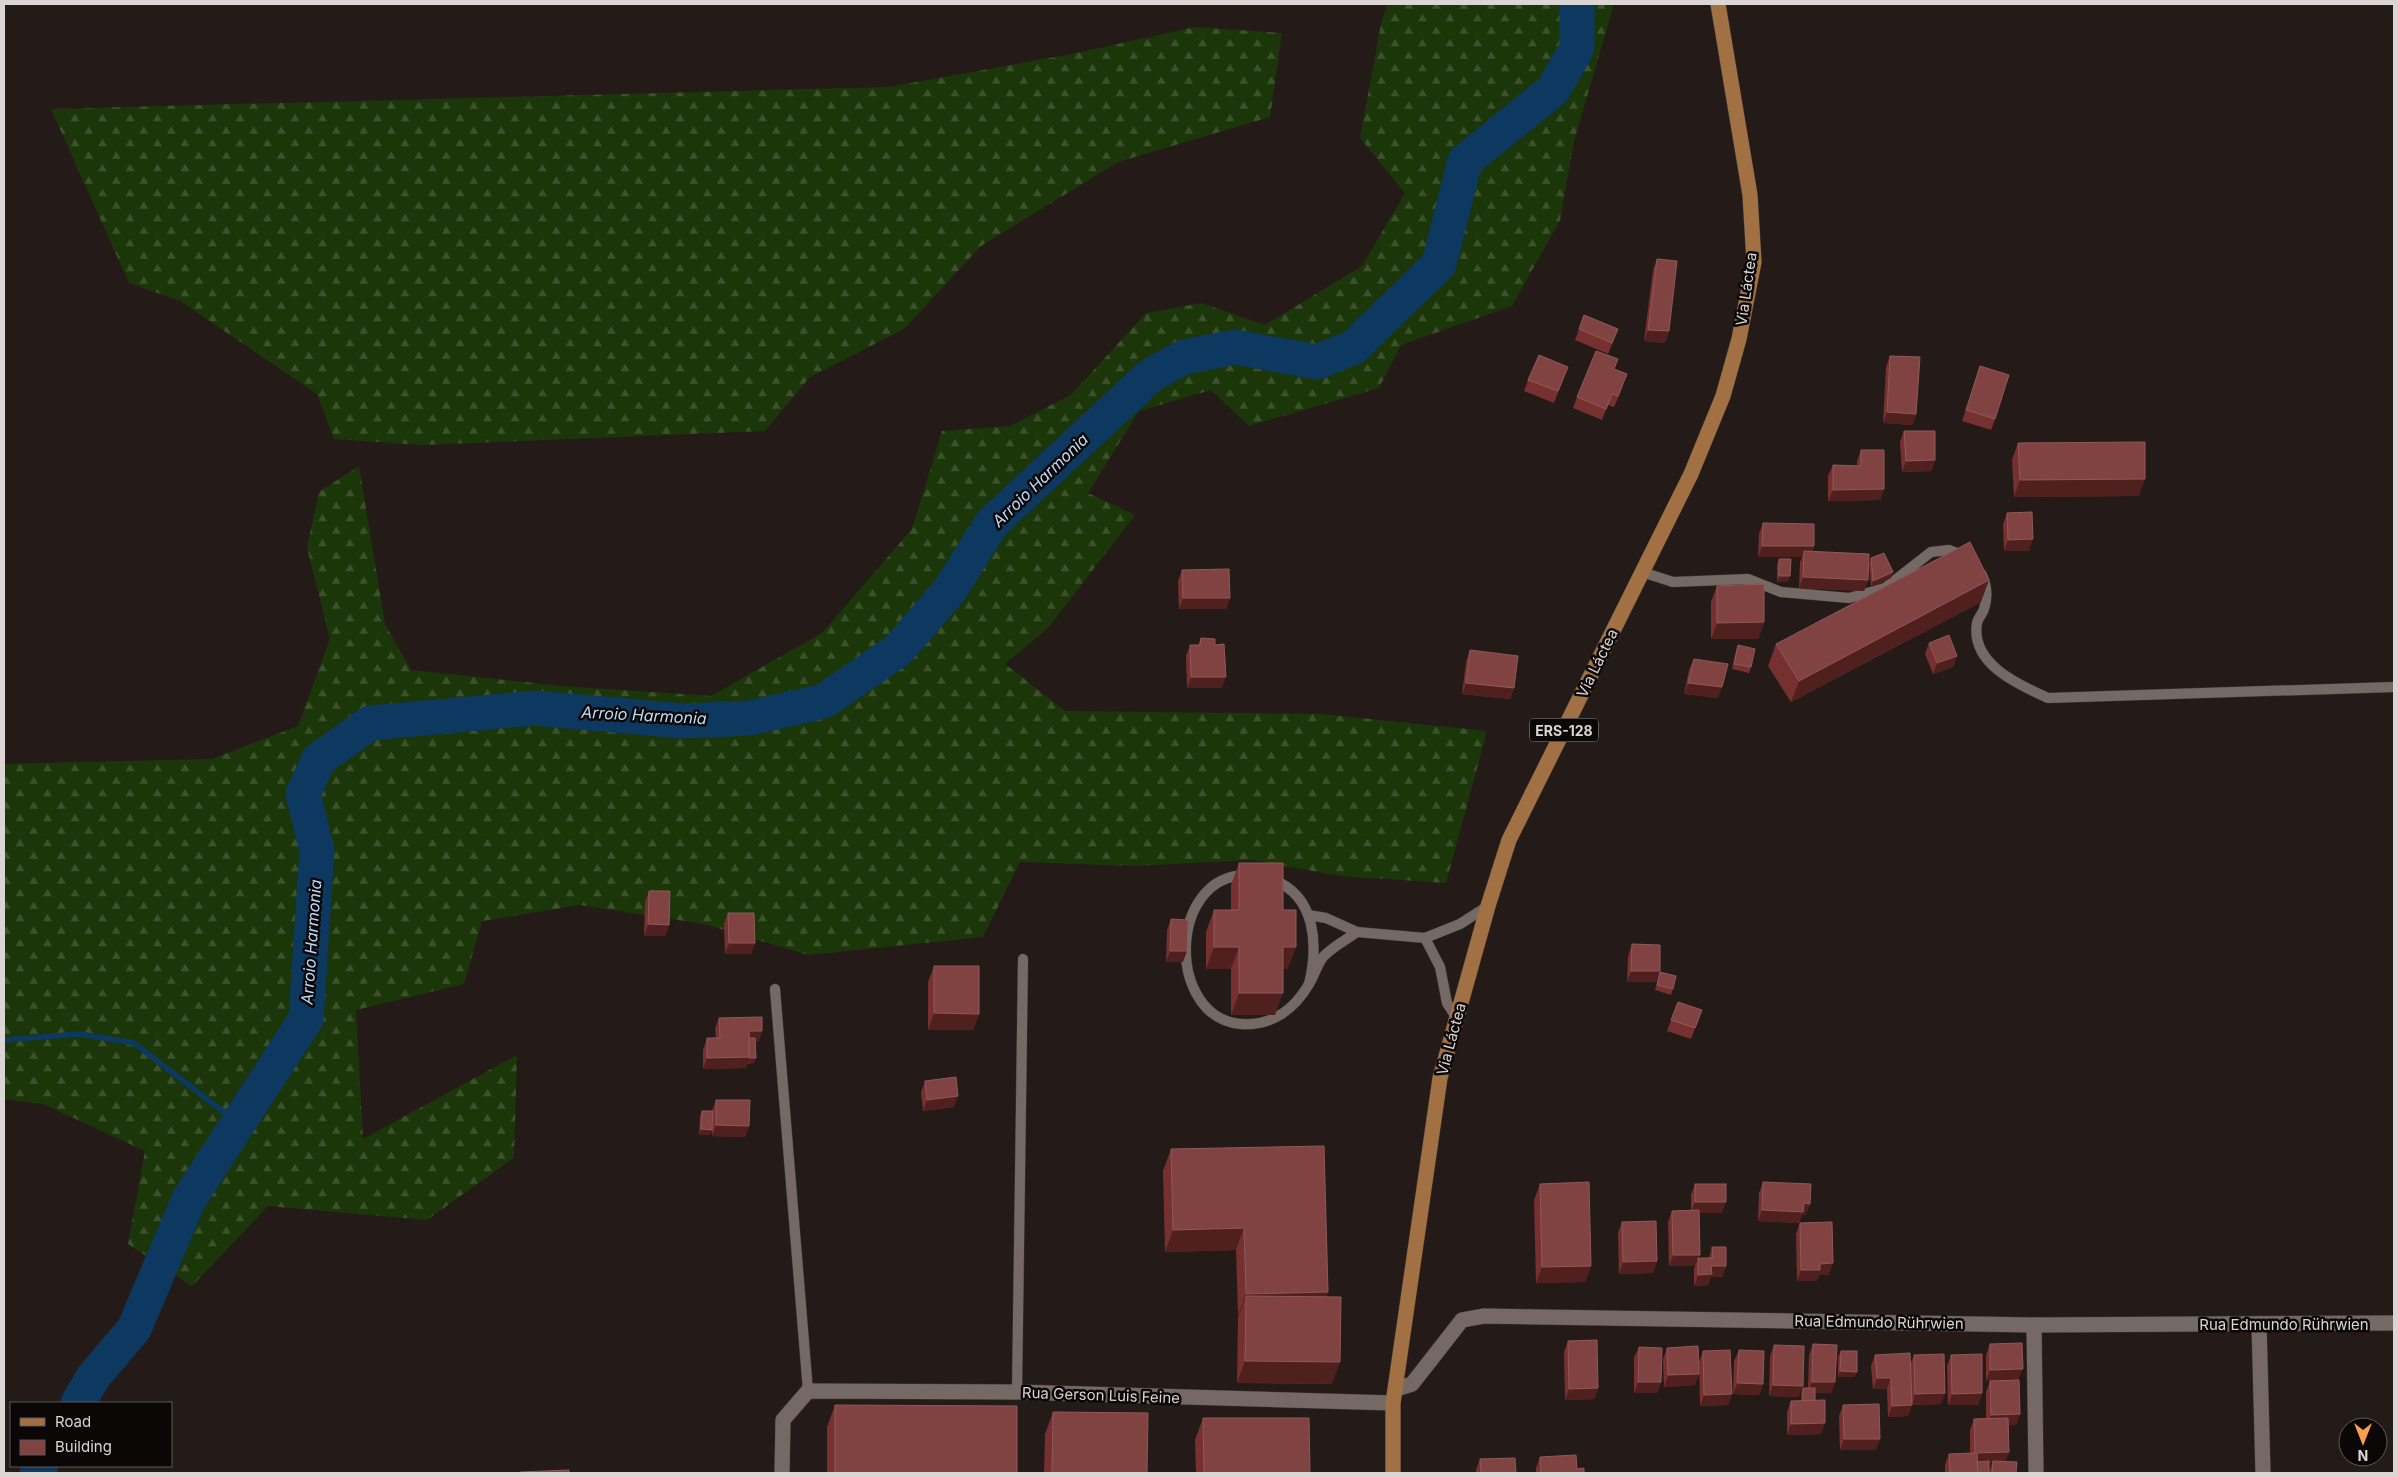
<svg xmlns="http://www.w3.org/2000/svg" width="2398" height="1477" viewBox="0 0 2398 1477" font-family="Inter,sans-serif">
<style>
.forest{fill:url(#forest-firs)}
.lines{fill:none;stroke-linecap:round;stroke-linejoin:round}
.stream{stroke:#0d3961;stroke-width:5.5}
.river{stroke:#0d3961;stroke-width:35}
.service-casing{stroke:#3e3836;stroke-width:11}
.minor-casing{stroke:#3e3836;stroke-width:16}
.primary-casing{stroke:#3e3836;stroke-width:16}
.service{stroke:#746965;stroke-width:10}
.minor{stroke:#746965;stroke-width:15}
.primary{stroke:#a27143;stroke-width:15}
.wall{fill:#763030}
.shaded-wall{fill:#50201f}
.building{fill:#814242;stroke:#8f5958}
.labels{text-anchor:middle;dominant-baseline:central;stroke-width:5;stroke-linejoin:round;paint-order:stroke}
.shield{fill:#0a0706;stroke:#9c9796;stroke-width:1}
.shield-label{font-size:14px;font-weight:bold;fill:#dbd5d3}
.street-label{font-size:15px;fill:#dbd5d3;stroke:#0a0706}
.water-label{font-size:16px;font-style:italic;fill:#bddafa;stroke:#0a0706}
</style>
<defs>
<pattern id="forest-firs" width="22" height="20" patternUnits="userSpaceOnUse" patternTransform="scale(1.25)"><rect width="22" height="20" fill="#1b3609"/><path d="M5 1l3.5 6h-7zM16 11l3.5 6h-7z" fill="#3c522c"/></pattern>
</defs>
<rect width="100%" height="100%" fill="#241b18"/>
<g class="forest">
<path d="M1387 4H1614L1574 141 1560 220 1512 306 1401 345 1379 388 1249 426 1211 390 1139 411 1088 493 1135 515 1049 627 1005 664 1065 711 1321 714 1487 731 1446 883 1341 876 1252 860 1133 866 1020 862 983 937 808 955 704 924 580 905 482 921 464 984 356 1010 363 1139 517 1055 514 1158 427 1220 268 1206 192 1286 128 1244 145 1151 43 1104 4 1099V764L212 759 298 726 330 639 307 547 319 492 359 466 385 624 411 670 562 686 711 696 822 633 912 529 942 431 1010 426 1071 395 1146 313 1201 303 1265 325 1362 266 1405 193 1360 138 1381 24Z"/>
<path d="M1195 27 1282 33 1270 117 1118 162 981 246 904 329 810 377 765 431 421 445 334 439 317 394 180 301 129 283 51 109 889 87 1072 54Z"/>
</g>
<g class="lines">
<path class="stream" d="M4 1040 80 1034 134 1043 238 1123"/>
<g class="river">
<path d="M78 1403 94 1376 134 1329 189 1199 306 1019 317 850 303 794 319 759 370 723 535 708 682 721 750 718 824 701 898 650 950 590 992 523 1151 375 1184 357 1235 347 1317 362 1354 347 1439 264 1465 161 1553 90 1577 48V4"/>
<path d="M37 1473 41 1466"/>
</g>
<g class="service-casing">
<g id="service">
<path d="M1642 572 1673 582 1748 579 1781 592 1849 598 1885 588 1931 552 1949 550 1964 556"/>
<path d="M1982 575C1987 586 1988 597 1984 609 1983 613 1978 618 1977 623 1970 664 2019 685 2048 698L2394 687"/>
<path d="M1247 875C1167 875 1166 1018 1241 1024 1271 1026 1294 1010 1309 984 1314 976 1317 965 1323 957 1332 947 1346 940 1357 932"/>
<path d="M1273 880C1317 896 1318 947 1309 984"/>
<path d="M1308 915 1326 918 1357 932 1425 938 1460 924 1488 906"/>
<path d="M1425 938 1440 967 1447 1003 1456 1017"/>
<path d="M775 989 808 1391"/>
<path d="M1017 1392 1023 959"/>
</g>
</g>
<g class="minor-casing">
<g id="minor">
<path d="M2259 1324 2263 1473"/>
<path d="M2034 1325 2036 1473"/>
<path d="M1396 1389 1412 1384 1462 1320 1484 1316 2034 1325 2394 1323"/>
<path d="M782 1473 783 1420 808 1391 1017 1392 1393 1403"/>
</g>
</g>
<g class="primary-casing">
<path id="primary" d="M1393 1473V1403L1440 1078 1488 906 1509 840 1691 474 1723 396 1739 339 1754 262 1750 195 1718 4"/>
</g>
<use href="#service" class="service"/>
<use href="#minor" class="minor"/>
<use href="#primary" class="primary"/>
</g>
<g class="wall">
<path d="M1657 259 1669 331 1665 343 1644 341 1653 270Z"/>
<path d="M1579 329H1618L1608 354 1575 340Z"/>
<path d="M1890 356 1916 414 1912 425 1883 423 1886 367Z"/>
<path d="M1980 366 1995 419 1991 430 1962 421Z"/>
<path d="M1614 370 1623 386 1614 407 1608 405 1602 420 1573 408 1577 397Z"/>
<path d="M1564 378 1554 403 1524 391 1528 380Z"/>
<path d="M1904 431 1935 460 1931 471 1902 472 1900 442Z"/>
<path d="M2018 443 2139 496 2014 497 2012 460Z"/>
<path d="M1861 450 1884 489 1880 500 1828 501V476L1833 465 1857 466V461Z"/>
<path d="M2007 513 2029 551H2004L2003 524Z"/>
<path d="M1763 523 1814 546 1812 552 1868 580 1864 591 1799 588 1800 562 1802 557H1758L1759 534Z"/>
<path d="M1871 558 1891 578 1871 587 1869 564Z"/>
<path d="M1779 559 1788 582H1777V565Z"/>
<path d="M1182 570 1230 598 1226 609H1179L1178 581Z"/>
<path d="M1717 586 1764 622 1758 639H1711V602Z"/>
<path d="M1981 602 1791 702 1768 666 1776 644Z"/>
<path d="M1201 638 1222 688H1187L1186 656 1190 645H1198Z"/>
<path d="M1929 643 1957 656 1953 667 1933 674 1925 654Z"/>
<path d="M1738 645 1751 667 1749 673 1732 669 1736 651Z"/>
<path d="M1470 650 1514 688 1510 699 1462 694 1466 662Z"/>
<path d="M1694 659 1718 698 1684 694 1689 670Z"/>
<path d="M1239 863 1283 910 1288 969H1283L1275 1015H1231V969H1206V932L1214 910H1231V885Z"/>
<path d="M649 891 669 925 665 936H644L645 902Z"/>
<path d="M728 913 755 943 751 954H725L724 924Z"/>
<path d="M1171 919 1183 962H1166L1167 930Z"/>
<path d="M1632 944 1656 982H1627L1628 956Z"/>
<path d="M934 966 979 1014 973 1030H928V982Z"/>
<path d="M1660 972 1673 989 1671 995 1655 990Z"/>
<path d="M1678 1002 1702 1010 1691 1039 1667 1031Z"/>
<path d="M719 1018 762 1031 758 1042H755L754 1063 747 1064 746 1068 703 1069V1050L707 1038H716L715 1029Z"/>
<path d="M925 1081 954 1107 923 1111 921 1092Z"/>
<path d="M716 1100 749 1126 745 1137 712 1136V1125V1130L710 1135H699L700 1116 702 1111H712Z"/>
<path d="M1171 1149 1328 1292 1326 1297 1332 1384 1237 1383 1238 1317 1239 1315H1238L1236 1250 1165 1252 1163 1171Z"/>
<path d="M1763 1182 1806 1215 1802 1214 1799 1223 1758 1221 1759 1193Z"/>
<path d="M1540 1184 1591 1266 1585 1282 1536 1283 1534 1200Z"/>
<path d="M1695 1184 1722 1213H1699L1700 1255 1698 1258H1709L1712 1247 1726 1266 1722 1277H1711L1708 1285 1694 1286V1269L1695 1266H1669L1668 1222 1672 1211 1691 1210V1195Z"/>
<path d="M1622 1222 1657 1261 1653 1273 1619 1274 1618 1233Z"/>
<path d="M1800 1223 1829 1275H1819L1816 1281H1797L1796 1234Z"/>
<path d="M1568 1341 1598 1388 1594 1399 1565 1400 1564 1352Z"/>
<path d="M1813 1344 1835 1382 1831 1393H1815V1401L1821 1434 1787 1435V1412L1791 1401H1801V1393L1803 1388H1808L1809 1355Z"/>
<path d="M1990 1344 2019 1380 2020 1414 2016 1425H2009L2006 1462 2016 1473H1989L1992 1463H1989V1473H1945V1465L1949 1454H1970V1430L1974 1419 1986 1418V1392L1990 1381H1986V1355Z"/>
<path d="M1774 1345 1799 1397 1769 1396 1770 1356Z"/>
<path d="M1639 1347 1661 1382 1657 1393H1634V1358Z"/>
<path d="M1667 1348 1699 1374 1695 1385 1664 1387 1663 1359Z"/>
<path d="M1739 1350 1763 1384 1759 1395 1733 1394 1734 1361Z"/>
<path d="M1703 1351 1732 1394 1728 1405 1700 1406 1699 1362Z"/>
<path d="M1841 1351 1855 1377H1838V1357Z"/>
<path d="M1875 1355 1910 1365 1914 1355 1945 1393 1941 1404 1912 1405 1908 1416 1888 1417 1887 1389H1873L1871 1366Z"/>
<path d="M1951 1355 1982 1393 1978 1405H1948L1947 1366Z"/>
<path d="M835 1405 1017 1473H827V1427Z"/>
<path d="M1843 1405 1876 1450H1840L1839 1416Z"/>
<path d="M1053 1412 1147 1473H1044L1045 1434Z"/>
<path d="M1203 1418 1310 1473H1196L1195 1440Z"/>
<path d="M1540 1457 1577 1469 1584 1473H1536V1468Z"/>
<path d="M1480 1459 1516 1473H1476V1470Z"/>
</g>
<g class="shaded-wall">
<path d="M1648 330 1669 331 1665 343 1644 341Z"/>
<path d="M1568 367 1564 378 1554 403 1558 391Z"/>
<path d="M1887 412 1916 414 1912 425 1883 423Z"/>
<path d="M1935 460 1931 471 1902 472 1906 461Z"/>
<path d="M2145 479 2139 496 2014 497 2020 480Z"/>
<path d="M1884 489 1880 500 1828 501 1833 490Z"/>
<path d="M2033 539 2029 551H2004L2008 540Z"/>
<path d="M1762 546H1814L1810 557 1804 551 1802 557H1758Z"/>
<path d="M1893 572 1891 578 1871 587 1873 581Z"/>
<path d="M1779 576H1790L1788 582H1777Z"/>
<path d="M1803 577 1868 580 1864 591 1799 588Z"/>
<path d="M1989 580 1981 602 1791 702 1799 681Z"/>
<path d="M1183 598H1230L1226 609H1179Z"/>
<path d="M1764 622 1758 639H1711L1717 623Z"/>
<path d="M1957 656 1953 667 1933 674 1937 663Z"/>
<path d="M1191 677H1226L1222 688H1187Z"/>
<path d="M1466 683 1514 688 1510 699 1462 694Z"/>
<path d="M1688 683 1722 687 1718 698 1684 694Z"/>
<path d="M648 924 669 925 665 936H644Z"/>
<path d="M729 943H755L751 954H725Z"/>
<path d="M1214 947H1239L1231 969H1206Z"/>
<path d="M1283 947H1296L1288 969H1275Z"/>
<path d="M1170 951H1187L1183 962H1166Z"/>
<path d="M1631 971H1660L1656 982H1627Z"/>
<path d="M1239 993H1283L1275 1015H1231Z"/>
<path d="M934 1013 979 1014 973 1030H928Z"/>
<path d="M749 1031H762L758 1042H749Z"/>
<path d="M750 1057 746 1068 703 1069 707 1058Z"/>
<path d="M749 1058H756L754 1063 747 1064Z"/>
<path d="M958 1096 954 1107 923 1111 927 1100Z"/>
<path d="M716 1125 749 1126 745 1137 712 1136Z"/>
<path d="M701 1129 712 1130 710 1135H699Z"/>
<path d="M1695 1202H1726L1722 1213H1691Z"/>
<path d="M1804 1203 1810 1204 1806 1215 1802 1214 1799 1223 1758 1221 1762 1210Z"/>
<path d="M1244 1228 1236 1250 1165 1252 1173 1230Z"/>
<path d="M1673 1255H1700L1695 1266H1669Z"/>
<path d="M1657 1261 1653 1273 1619 1274 1623 1262Z"/>
<path d="M1833 1263 1829 1275H1819L1816 1281H1797L1801 1270 1820 1264Z"/>
<path d="M1591 1266 1585 1282 1536 1283 1542 1267Z"/>
<path d="M1711 1266H1726L1722 1277H1711L1708 1285 1694 1286 1698 1275Z"/>
<path d="M1328 1292 1320 1314 1246 1296 1239 1315H1238L1246 1294Z"/>
<path d="M1245 1361 1340 1362 1332 1384 1237 1383Z"/>
<path d="M2023 1369 2018 1380 1986 1381 1990 1370Z"/>
<path d="M1840 1371 1857 1372 1855 1377H1838Z"/>
<path d="M1699 1374 1695 1385 1664 1387 1668 1375Z"/>
<path d="M1877 1378H1891L1887 1389H1873Z"/>
<path d="M1638 1382H1661L1657 1393H1634Z"/>
<path d="M1812 1382H1835L1831 1393H1808Z"/>
<path d="M1737 1383 1763 1384 1759 1395 1733 1394Z"/>
<path d="M1773 1385 1803 1386 1799 1397 1769 1396Z"/>
<path d="M1598 1388 1594 1399 1565 1400 1569 1389Z"/>
<path d="M1945 1393 1941 1404 1912 1405 1908 1416 1888 1417 1892 1406 1912 1405 1915 1394Z"/>
<path d="M1982 1393 1978 1405H1948L1952 1394Z"/>
<path d="M1732 1394 1728 1405 1700 1406 1704 1395Z"/>
<path d="M2020 1414 2016 1425 1987 1426 1991 1415Z"/>
<path d="M1825 1423 1821 1434 1787 1435 1791 1424Z"/>
<path d="M1844 1439H1880L1876 1450H1840Z"/>
<path d="M2009 1452 2005 1463 1993 1461 1992 1463 1976 1464 1977 1453Z"/>
</g>
<g class="building">
<path d="M1657 259 1677 261 1669 331 1648 330Z"/>
<path d="M1584 315 1618 329 1612 343 1579 329Z"/>
<path d="M1596 351 1618 359 1614 369 1627 374 1618 396 1612 394 1606 409 1577 397Z"/>
<path d="M1539 355 1568 367 1558 391 1528 380Z"/>
<path d="M1890 356 1920 357 1916 414 1887 412Z"/>
<path d="M1980 366 2009 375 1995 419 1966 410Z"/>
<path d="M1904 431H1935V460L1906 461Z"/>
<path d="M2145 442V479L2020 480 2018 443Z"/>
<path d="M1861 450H1884V489L1833 490V465L1861 466Z"/>
<path d="M2032 512 2033 539 2008 540 2007 513Z"/>
<path d="M1763 523 1814 524V546H1762Z"/>
<path d="M1970 542 1989 580 1799 681 1776 644Z"/>
<path d="M1804 551 1869 554 1868 580 1803 577Z"/>
<path d="M1884 553 1893 572 1873 581 1871 558Z"/>
<path d="M1779 559H1791L1790 576H1779Z"/>
<path d="M1229 569 1230 598H1183L1182 570Z"/>
<path d="M1764 584V622L1717 623V586Z"/>
<path d="M1949 635 1957 656 1937 663 1929 643Z"/>
<path d="M1201 638 1215 639V645L1224 644 1226 677H1191L1190 645H1200Z"/>
<path d="M1738 645 1755 649 1751 667 1734 664Z"/>
<path d="M1470 650 1518 656 1514 688 1466 683Z"/>
<path d="M1694 659 1728 664 1722 687 1688 683Z"/>
<path d="M1239 863H1283V910H1296V947H1283V993H1239V947H1214V910H1239Z"/>
<path d="M649 891H670L669 925 648 924Z"/>
<path d="M728 913H754L755 943H729Z"/>
<path d="M1171 919 1188 920 1187 951H1170Z"/>
<path d="M1632 944 1660 945V971H1631Z"/>
<path d="M934 966H979V1014L934 1013Z"/>
<path d="M1660 972 1676 976 1673 989 1657 985Z"/>
<path d="M1678 1002 1702 1010 1695 1028 1671 1020Z"/>
<path d="M762 1017V1031H749L750 1057 707 1058V1038H720L719 1018Z"/>
<path d="M749 1038H755L756 1058H749Z"/>
<path d="M956 1077 958 1096 927 1100 925 1081Z"/>
<path d="M716 1100H750L749 1126 716 1125Z"/>
<path d="M702 1111H713L712 1130 701 1129Z"/>
<path d="M1324 1146 1328 1292 1246 1294 1244 1228 1173 1230 1171 1149Z"/>
<path d="M1589 1182 1591 1266 1542 1267 1540 1184Z"/>
<path d="M1763 1182 1811 1184 1810 1204 1804 1203 1803 1212 1762 1210Z"/>
<rect x="1695" y="1184" width="31" height="18"/>
<path d="M1699 1210 1700 1255H1673L1672 1211Z"/>
<path d="M1656 1221 1657 1261 1623 1262 1622 1222Z"/>
<path d="M1832 1222 1833 1263 1820 1264V1270H1801L1800 1223Z"/>
<path d="M1712 1247H1726V1266H1711L1712 1274 1698 1275V1258H1713Z"/>
<path d="M1246 1296 1341 1297 1340 1362 1245 1361Z"/>
<path d="M1597 1340 1598 1388 1569 1389 1568 1341Z"/>
<path d="M2022 1343 2023 1369 1990 1370V1344Z"/>
<path d="M1813 1344 1837 1345 1835 1382H1812Z"/>
<path d="M1774 1345 1804 1346 1803 1386 1773 1385Z"/>
<path d="M1698 1346 1699 1374 1668 1375 1667 1348Z"/>
<path d="M1639 1347 1662 1348 1661 1382H1638Z"/>
<path d="M1730 1350 1732 1394 1704 1395 1703 1351Z"/>
<path d="M1739 1350 1764 1351 1763 1384 1737 1383Z"/>
<path d="M1841 1351H1857V1372L1840 1371Z"/>
<path d="M1910 1353 1912 1405 1892 1406 1891 1378H1877L1875 1355Z"/>
<path d="M1944 1354 1945 1393 1915 1394 1914 1355Z"/>
<path d="M1982 1354V1393L1952 1394 1951 1355Z"/>
<path d="M2019 1380 2020 1414 1991 1415 1990 1381Z"/>
<rect x="1803" y="1388" width="12" height="13"/>
<path d="M1825 1400V1423L1791 1424V1401Z"/>
<path d="M1879 1404 1880 1439H1844L1843 1405Z"/>
<path d="M835 1405 1017 1406V1473H835Z"/>
<path d="M1053 1412 1148 1413 1147 1473H1052Z"/>
<path d="M1203 1418H1309L1310 1473H1204Z"/>
<path d="M2008 1418 2009 1452 1977 1453 1978 1473H1950L1949 1454 1975 1453 1974 1419Z"/>
<path d="M1576 1455 1577 1469 1584 1468V1473H1541L1540 1457Z"/>
<path d="M1515 1458 1516 1473H1481L1480 1459Z"/>
<path d="M1989 1461V1473H1978L1977 1462Z"/>
<path d="M1993 1461 2017 1462 2016 1473H1992Z"/>
<path d="M569 1470V1473H520V1472Z"/>
</g>
<g class="labels">
<rect class="shield" x="1530" y="718.5" width="68" height="23" rx="4"/>
<g class="shield-label">
<text x="1564" y="730">ERS-128</text>
</g>
<g class="street-label">
<text transform="translate(1746 289) rotate(-82)">Via Láctea</text>
<text transform="translate(1597 663) rotate(-64)">Via Láctea</text>
<text transform="translate(1451 1039) rotate(-75)">Via Láctea</text>
<text transform="translate(1879 1322) rotate(1)">Rua Edmundo Rührwien</text>
<text x="2284" y="1324">Rua Edmundo Rührwien</text>
<text transform="translate(1101 1395) rotate(2)">Rua Gerson Luis Feine</text>
</g>
<g class="water-label">
<text transform="translate(1040 480) rotate(-44)">Arroio Harmonia</text>
<text transform="translate(644 715) rotate(3)">Arroio Harmonia</text>
<text transform="translate(311 942) rotate(-86)">Arroio Harmonia</text>
</g>
</g>
<rect width="2398" height="1477" fill="none" stroke="#dbd5d3" stroke-width="10"/>
<rect x="10" y="1402" width="162" height="65" fill="#0a0706" stroke="#5e5958"/>
<rect x="20" y="1418" width="25" height="8" fill="#a27143" stroke="#5e5958"/>
<text x="55" y="1427" font-size="15" fill="#dbd5d3">Road</text>
<rect x="20" y="1440" width="25" height="15" fill="#814242" stroke="#5e5958"/>
<text x="55" y="1452" font-size="15" fill="#dbd5d3">Building</text>
<g transform="translate(2363 1442) rotate(180)"><circle r="24" fill="#0a0706" stroke="#5e5958"/>
<path d="M0-4L9 19L0 12L-9 19Z" fill="#fa9f4f"/>
<text y="-8" font-size="14" font-weight="bold" text-anchor="middle" fill="#dbd5d3">N</text>
</g>
</svg>
